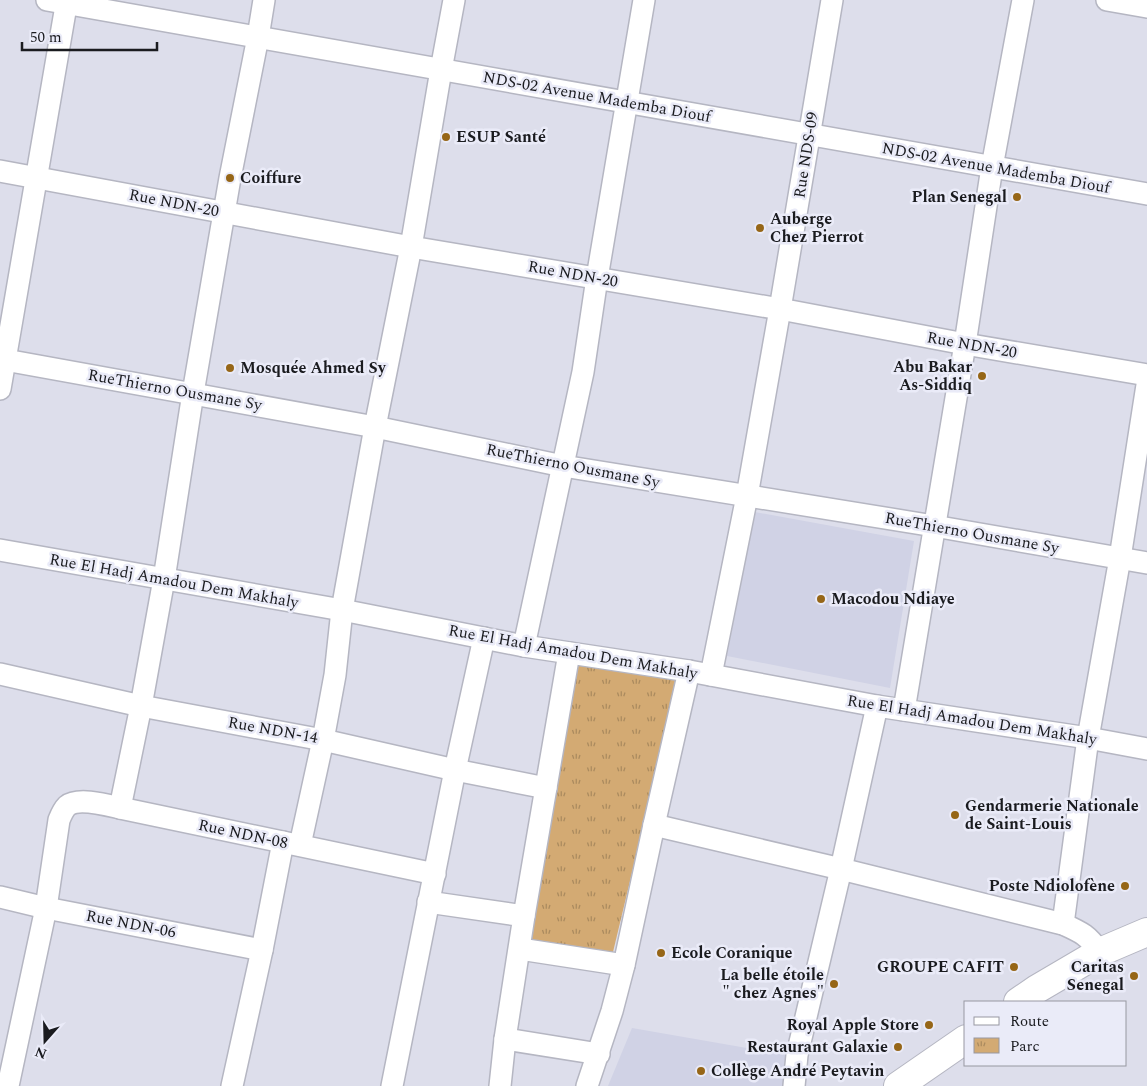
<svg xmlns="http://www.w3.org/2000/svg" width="1147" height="1086" viewBox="0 0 1147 1086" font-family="Spectral,serif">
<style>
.built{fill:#d0d2e5}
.park{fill:url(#park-tufts)}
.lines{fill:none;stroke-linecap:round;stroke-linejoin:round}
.street-casing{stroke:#b5b6c2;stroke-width:24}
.secondary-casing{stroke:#b5b6c2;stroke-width:30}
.street{stroke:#fff;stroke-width:21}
.secondary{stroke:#fff;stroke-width:28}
.poi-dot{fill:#966617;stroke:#eaebf8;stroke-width:2}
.labels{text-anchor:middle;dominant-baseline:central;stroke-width:5;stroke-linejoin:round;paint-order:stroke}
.street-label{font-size:16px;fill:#1a1b1f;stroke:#eaebf8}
.poi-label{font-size:16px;font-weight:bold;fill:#1a1b1f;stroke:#eaebf8;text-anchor:start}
</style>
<defs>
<pattern id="park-tufts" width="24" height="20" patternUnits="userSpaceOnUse" patternTransform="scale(1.25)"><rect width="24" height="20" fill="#d3aa73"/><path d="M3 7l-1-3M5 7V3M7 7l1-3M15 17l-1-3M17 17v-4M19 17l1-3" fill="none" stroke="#aa8a5e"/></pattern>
</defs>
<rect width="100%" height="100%" fill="#dddeeb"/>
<g class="built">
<path d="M755 512 914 541 890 688 727 656Z"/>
<path d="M632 1028 792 1056 786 1086H608Z"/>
</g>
<path class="park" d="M578 657 680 673 613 952 529 939Z"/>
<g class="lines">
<g class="street-casing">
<g id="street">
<path d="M47 0 1147 194"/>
<path d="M1107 0 1147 7"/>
<path d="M0 171 411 247 780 309 965 344 1147 375"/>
<path d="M0 359 375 427 563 466 934 526 1147 563"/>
<path d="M0 389 67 0"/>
<path d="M0 550 342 610 524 646 689 671 877 706 1088 738 1147 749"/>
<path d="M524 646 583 372 597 278 644 0"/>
<path d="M0 674 141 706 323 740 455 770 546 788"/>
<path d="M711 675 747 496 780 309 832 0"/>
<path d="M904 710 965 344 992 167 1023 0"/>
<path d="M120 808 141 706 164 579 193 393 230 178 258 37 264 0"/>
<path d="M654 825 841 869 1063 924C1083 933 1087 935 1100 952"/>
<path d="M300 845 323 740 335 675 342 610 375 427 411 247 441 70 454 0"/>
<path d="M0 897 46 908 262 950"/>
<path d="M428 902 524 916 505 1039 500 1086"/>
<path d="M524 916 569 653"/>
<path d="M1063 924 1088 738 1120 558 1147 385"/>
<path d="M520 949 624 965"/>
<path d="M505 1039 599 1054"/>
<path d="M8 1086 46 908 59 820C61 815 63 810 67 806 78 797 107 805 120 808L435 874"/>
<path d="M232 1086 262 950 283 842"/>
<path d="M392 1086 455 770 484 638"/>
<path d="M587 1086 612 1011 624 965 654 825 689 671"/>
<path d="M794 1086 797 1055 841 869 877 706"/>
</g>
</g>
<g class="secondary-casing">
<g id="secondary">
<path d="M1018 1002 1037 989 1100 952 1147 932"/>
<path d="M898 1086 966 1039"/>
</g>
</g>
<use href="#street" class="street"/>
<use href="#secondary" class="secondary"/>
</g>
<g class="poi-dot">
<circle cx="446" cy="137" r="5"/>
<circle cx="230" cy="178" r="5"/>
<circle cx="1017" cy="197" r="5"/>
<circle cx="760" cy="228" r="5"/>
<circle cx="230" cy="368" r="5"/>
<circle cx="982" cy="376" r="5"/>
<circle cx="821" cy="599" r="5"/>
<circle cx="955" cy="815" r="5"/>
<circle cx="1125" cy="886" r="5"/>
<circle cx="661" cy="953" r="5"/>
<circle cx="1014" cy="967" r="5"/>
<circle cx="1134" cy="976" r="5"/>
<circle cx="834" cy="984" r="5"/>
<circle cx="929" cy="1025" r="5"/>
<circle cx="898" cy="1047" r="5"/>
<circle cx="701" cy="1071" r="5"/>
</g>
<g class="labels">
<g class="street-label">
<text transform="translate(597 97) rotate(10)">NDS-02 Avenue Mademba Diouf</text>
<text transform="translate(806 155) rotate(-81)">Rue NDS-09</text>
<text transform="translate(996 168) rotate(10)">NDS-02 Avenue Mademba Diouf</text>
<text transform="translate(174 203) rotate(11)">Rue NDN-20</text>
<text transform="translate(573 274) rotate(10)">Rue NDN-20</text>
<text transform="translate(972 345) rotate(10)">Rue NDN-20</text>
<text transform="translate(175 390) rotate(10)">RueThierno Ousmane Sy</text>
<text transform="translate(573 466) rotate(11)">RueThierno Ousmane Sy</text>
<text transform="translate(972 533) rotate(10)">RueThierno Ousmane Sy</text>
<text transform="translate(174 581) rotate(10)">Rue El Hadj Amadou Dem Makhaly</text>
<text transform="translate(573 652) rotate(10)">Rue El Hadj Amadou Dem Makhaly</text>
<text transform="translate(972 720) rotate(9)">Rue El Hadj Amadou Dem Makhaly</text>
<text transform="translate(273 730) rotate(10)">Rue NDN-14</text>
<text transform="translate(243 834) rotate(12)">Rue NDN-08</text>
<text transform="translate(131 924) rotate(11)">Rue NDN-06</text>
</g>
<g class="poi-label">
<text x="456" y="137">ESUP Santé</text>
<text x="240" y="178">Coiffure</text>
<text x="1007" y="197" text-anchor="end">Plan Senegal</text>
<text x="770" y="219">Auberge<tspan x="770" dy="18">Chez Pierrot</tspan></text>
<text x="972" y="367" text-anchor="end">Abu Bakar<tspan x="972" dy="18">As-Siddiq</tspan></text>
<text x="240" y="368">Mosquée Ahmed Sy</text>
<text x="831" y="599">Macodou Ndiaye</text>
<text x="965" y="806">Gendarmerie Nationale<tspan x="965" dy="18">de Saint-Louis</tspan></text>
<text x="1115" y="886" text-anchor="end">Poste Ndiolofène</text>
<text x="671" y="953">Ecole Coranique</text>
<text x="1004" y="967" text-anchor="end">GROUPE CAFIT</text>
<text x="1124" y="967" text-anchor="end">Caritas<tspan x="1124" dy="18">Senegal</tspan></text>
<text x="824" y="975" text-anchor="end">La belle étoile<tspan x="824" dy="18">" chez Agnes"</tspan></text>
<text x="919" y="1025" text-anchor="end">Royal Apple Store</text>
<text x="888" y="1047" text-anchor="end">Restaurant Galaxie</text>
<text x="711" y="1071">Collège André Peytavin</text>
</g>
</g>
<rect x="964" y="1001" width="162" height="65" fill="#eaebf8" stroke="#9798a1"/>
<rect x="974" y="1017" width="25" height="8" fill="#ffffff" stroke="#9798a1"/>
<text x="1010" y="1026" font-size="15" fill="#1a1b1f">Route</text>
<rect x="974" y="1038" width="25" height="15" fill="url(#park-tufts)" stroke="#9798a1"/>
<text x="1010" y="1051" font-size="15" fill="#1a1b1f">Parc</text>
<g transform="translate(45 1041) rotate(200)" stroke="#eaebf8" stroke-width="4" paint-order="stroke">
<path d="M0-4L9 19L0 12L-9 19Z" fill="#1a1b1f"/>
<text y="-8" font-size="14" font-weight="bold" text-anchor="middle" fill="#1a1b1f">N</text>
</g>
<path d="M22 42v8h135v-8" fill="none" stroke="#1a1b1f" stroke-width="2.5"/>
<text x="30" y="42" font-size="15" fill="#1a1b1f" stroke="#eaebf8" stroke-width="4" paint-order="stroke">50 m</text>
</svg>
